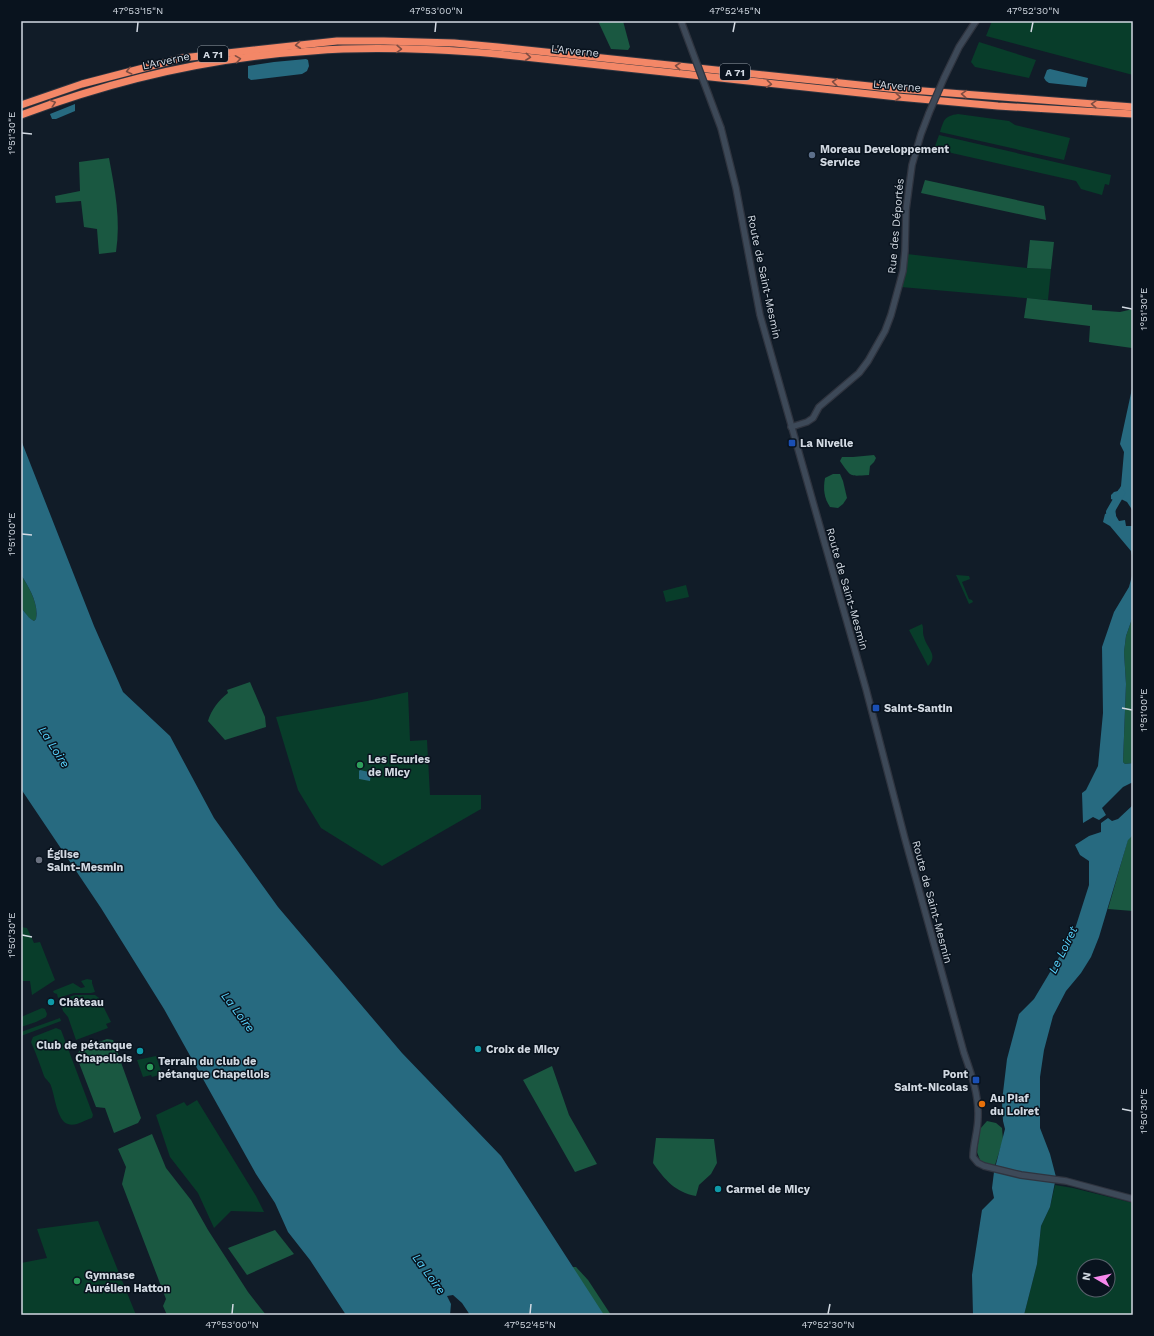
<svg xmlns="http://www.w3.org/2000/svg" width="1154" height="1336" viewBox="0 0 1154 1336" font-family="'Work Sans',sans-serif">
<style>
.green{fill:#083d2a;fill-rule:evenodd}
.forest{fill:#1a5841}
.water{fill:#276a80}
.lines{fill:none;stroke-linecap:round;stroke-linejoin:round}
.river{stroke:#276a80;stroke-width:8}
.secondary-casing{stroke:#2f343f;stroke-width:8}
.highway-casing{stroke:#2f343f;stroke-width:9}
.secondary{stroke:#3d4958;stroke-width:5.5}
.highway{stroke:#f38767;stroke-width:7}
.secondary-bridge-casing{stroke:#2f343f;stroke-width:8;stroke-linecap:butt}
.secondary-bridge{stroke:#3d4958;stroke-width:5.5}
.oneway{stroke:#7e4d42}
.ticks{fill:none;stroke:#d2d9e2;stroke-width:1.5}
.service-dot{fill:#5c6f8a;stroke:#09131e;stroke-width:1.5}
.transit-dot{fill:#1a4fb4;stroke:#09131e;stroke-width:1.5}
.leisure-dot{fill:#2e9e5b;stroke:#09131e;stroke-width:1.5}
.worship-dot{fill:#6b7280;stroke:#09131e;stroke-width:1.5}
.culture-dot{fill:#0f9aa8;stroke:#09131e;stroke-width:1.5}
.food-dot{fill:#e8710a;stroke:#09131e;stroke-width:1.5}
.labels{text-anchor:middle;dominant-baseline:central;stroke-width:3;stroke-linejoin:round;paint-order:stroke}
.shield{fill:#09131e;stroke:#969ea7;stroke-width:1}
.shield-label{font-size:10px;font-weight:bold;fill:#d2d9e2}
.street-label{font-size:11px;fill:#d2d9e2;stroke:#09131e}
.poi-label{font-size:11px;font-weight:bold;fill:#d2d9e2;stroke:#09131e;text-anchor:start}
.water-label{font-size:12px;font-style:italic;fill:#58d5ff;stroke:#09131e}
.neatline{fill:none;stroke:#d2d9e2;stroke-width:1.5}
.ticks-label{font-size:10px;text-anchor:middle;fill:#d2d9e2}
</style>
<rect width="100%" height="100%" fill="#111c28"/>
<g class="green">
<path d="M992 21H1133V75L986 36Z"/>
<path d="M979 42 1036 60 1029 78 975 67 971 62Z"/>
<path d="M958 114 1009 121 1015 125 1070 138 1064 160 940 132C944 120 944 116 958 114Z"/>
<path d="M939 135 1111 175 1109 185 1105 184 1102 195 1081 189 1076 181 934 149Z"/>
<path d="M907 254 1027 268 1051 269 1048 300 901 287Z"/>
<path d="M956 575 969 576 970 579 962 582 969 599 972 600 973 602 969 604Z"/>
<path d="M686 585 689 597 666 602 663 591Z"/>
<path d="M922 624C924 628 922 632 924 637 927 649 939 655 928 666L909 630Z"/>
<path d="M408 692 410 741 427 740 430 795H481V809L382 866 321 828 298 790 276 717 367 701Z"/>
<path d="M21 927 27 928 34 943 40 942 55 980 32 995 30 981H21Z"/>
<path d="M87 979 92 980V983L95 992 91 993H74L58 998 57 994 54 993 53 991 73 983 81 988 85 987 81 981Z"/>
<path d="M75 995H95L99 998 111 1022 106 1024 108 1028 76 1040 68 1017 63 1011 59 1000Z"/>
<path d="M42 1008 45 1009 47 1014 46 1017 36 1022 21 1027V1017Z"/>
<path d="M60 1018 61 1021 21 1036V1032Z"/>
<path d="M56 1028 61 1030 93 1115 92 1118C85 1120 75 1127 68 1124 57 1121 55 1096 51 1086 50 1082 46 1080 44 1076 40 1065 36 1053 31 1042L33 1037Z"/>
<path d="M156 1056 162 1074 152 1077 151 1075 143 1077 137 1060Z"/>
<path d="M197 1100 256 1196 264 1212 231 1211 214 1228 198 1193 170 1157 156 1115 184 1102 187 1106Z"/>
<path d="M1055 1185 1073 1188 1133 1203V1315H1024L1037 1264 1041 1226 1050 1207ZM1084 1266H1108V1290H1084Z"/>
<path d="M98 1221 136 1315H21V1263L47 1258 37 1229Z"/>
</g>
<g class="forest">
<path d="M598 21H623L630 47 628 50 611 49Z"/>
<path d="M109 158C115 190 121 220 116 252L99 254 97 229 84 227 81 201 56 203 55 196 80 191 79 162Z"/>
<path d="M925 180 1044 206 1046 220 921 193Z"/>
<path d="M1030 240 1054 242 1051 269 1027 268Z"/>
<path d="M1027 298 1092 305V310L1120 312 1133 309V343L1132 348 1089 342 1090 326 1024 318Z"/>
<path d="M874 455 876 458 874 462 870 466 869 475C849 476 852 478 840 461L842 457H853Z"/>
<path d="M833 474H840L843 481 847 498 843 504 838 508 830 507C824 498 823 489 825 478Z"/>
<path d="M21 575C29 587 39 604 36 619L34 621C28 619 26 613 21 608Z"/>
<path d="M1133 616V763L1125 764 1123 762 1126 684 1124 652 1126 636Z"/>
<path d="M250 682 265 717 266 727 225 740 208 721C211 710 219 700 228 693L227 690Z"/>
<path d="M1133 835V911L1108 909 1128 839Z"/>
<path d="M107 1039 113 1040 141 1118 138 1123 114 1133 105 1108 96 1107 76 1055 82 1048Z"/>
<path d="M552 1066 569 1115 597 1164 575 1172 523 1080Z"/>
<path d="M987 1121 996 1123 1002 1128 1003 1140 995 1165 985 1164 980 1160 977 1152 980 1129Z"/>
<path d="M152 1134 166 1168 191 1200 208 1230 248 1292 266 1315H167L163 1306 166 1299 122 1184 126 1167 118 1149Z"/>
<path d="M656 1138 714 1139 717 1163 711 1174 699 1185 696 1196C675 1192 665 1180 653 1163Z"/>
<path d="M275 1230 294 1254 247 1275 228 1248Z"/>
<path d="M568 1267H576L588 1280 611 1315H598Z"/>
</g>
<g class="water">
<path d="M306 59 308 60 309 66 307 71 302 74 251 80 248 78V66L274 62Z"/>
<path d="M1050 69 1088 78 1086 87 1049 83 1046 81 1044 78 1047 70Z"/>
<path d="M75 104V111L56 119H52L50 114Z"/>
<path d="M1133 384V511L1127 502 1121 499 1118 502 1111 499V495L1114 492 1118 491 1121 486 1124 452 1120 444Z"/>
<path d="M21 440 94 626 123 692 170 736 214 818 278 907 402 1053 501 1156 604 1315H470L462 1303 453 1295 447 1296 451 1304 450 1315H346L310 1260 288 1232 275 1203 256 1174 164 1009 101 908 21 789V608C26 613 28 618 34 621L36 619C39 604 29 587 21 575Z"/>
<path d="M1115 507 1116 516 1119 521 1125 520 1126 526H1133V560L1131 551 1110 526 1103 522 1105 514 1110 512V508Z"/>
<path d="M1133 572V616L1126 636 1124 652 1126 684 1123 762 1125 764 1133 763V782L1123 787 1102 808 1106 815 1099 820 1093 817 1083 823 1082 793 1086 790 1098 766 1103 713 1102 647 1114 612 1129 587Z"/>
<path d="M360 770 369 772 371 773 370 781 359 779V771Z"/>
<path d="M1133 805V835L1128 840 1099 937 1091 957 1081 973 1066 991 1053 1016 1044 1050 1040 1077V1128L1050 1154 1056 1177 1050 1207 1041 1226 1037 1264 1024 1315H973L972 1275 982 1210 994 1198 992 1188 994 1172 1005 1129 1003 1121 1002 1101 1007 1059 1019 1014 1034 999 1074 932 1089 885V861L1080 855 1075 845 1089 836 1101 832V823L1108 818 1112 821 1118 819Z"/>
</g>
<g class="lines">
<path class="river" d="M1112 516 1110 512 1121 493"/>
<g class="secondary-casing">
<g id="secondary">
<path d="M944 78 959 47 976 21"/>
<path d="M721 128 736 188 760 315 866 689 905 839 964 1053C971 1073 979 1095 978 1117 978 1131 973 1144 973 1157L978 1163 984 1166 1021 1175 1066 1181 1133 1199"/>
<path d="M791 427 807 422 813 418 819 407 859 373 868 361 885 331 891 315 903 271 905 251 906 210 912 165 921 134 929 113"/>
</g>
</g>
<g class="highway-casing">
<g id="highway">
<path d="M21 105 82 84 182 58 337 41H384L454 43 498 47 898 89 1133 107"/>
<path d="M21 115C114 80 213 57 312 51 374 46 435 49 497 54L898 97 998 106 1133 114"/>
</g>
</g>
<use href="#secondary" class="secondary"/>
<use href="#highway" class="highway"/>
<g class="secondary-bridge-casing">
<g id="secondary-bridge">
<path d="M681 21 721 128"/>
<path d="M929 113 944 78"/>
</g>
</g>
<use href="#secondary-bridge" class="secondary-bridge"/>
</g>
<defs><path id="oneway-chevron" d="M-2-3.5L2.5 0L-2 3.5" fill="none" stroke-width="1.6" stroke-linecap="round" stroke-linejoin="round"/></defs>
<g class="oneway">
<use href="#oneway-chevron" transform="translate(298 45) rotate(174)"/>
<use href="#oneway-chevron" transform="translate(399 49) rotate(2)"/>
<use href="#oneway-chevron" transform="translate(528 57) rotate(6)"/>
<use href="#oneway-chevron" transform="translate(238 59) rotate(-9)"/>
<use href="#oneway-chevron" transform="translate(678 66) rotate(-174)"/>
<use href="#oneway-chevron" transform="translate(129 71) rotate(166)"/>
<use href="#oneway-chevron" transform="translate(835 82) rotate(-175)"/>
<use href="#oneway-chevron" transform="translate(769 84) rotate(6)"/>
<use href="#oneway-chevron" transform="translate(964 94) rotate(-176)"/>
<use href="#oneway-chevron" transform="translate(898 97) rotate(5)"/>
<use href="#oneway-chevron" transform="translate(53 103) rotate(-19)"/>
<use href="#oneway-chevron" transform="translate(1094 104) rotate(-176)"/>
</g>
<path class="ticks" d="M137 32 138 22M435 32 436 22M733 32 735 22M1031 32 1033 22M22 133 32 134M1122 307 1132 309M22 534 32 535M1122 708 1132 710M22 935 32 937M1122 1109 1132 1111M232 1314 233 1304M530 1314 531 1304M828 1314 830 1304"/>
<circle class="service-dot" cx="812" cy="155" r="4"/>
<g class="transit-dot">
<rect x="788" y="439" width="8" height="8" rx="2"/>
<rect x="872" y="704" width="8" height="8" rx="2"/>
<rect x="972" y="1076" width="8" height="8" rx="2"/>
</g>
<g class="leisure-dot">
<circle cx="360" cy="765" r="4"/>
<circle cx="150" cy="1067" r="4"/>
<circle cx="77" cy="1281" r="4"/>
</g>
<circle class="worship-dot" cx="39" cy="860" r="4"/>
<g class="culture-dot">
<circle cx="51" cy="1002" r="4"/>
<circle cx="478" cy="1049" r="4"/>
<circle cx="140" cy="1051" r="4"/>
<circle cx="718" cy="1189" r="4"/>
</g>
<circle class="food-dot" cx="982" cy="1104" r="4"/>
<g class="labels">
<g class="shield">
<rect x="198" y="46" width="30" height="16" rx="3"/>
<rect x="720" y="64" width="30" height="16" rx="3"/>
</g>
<g class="shield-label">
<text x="213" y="54">A 71</text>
<text x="735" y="72">A 71</text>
</g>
<g class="street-label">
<text transform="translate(575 51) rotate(6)">L'Arverne</text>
<text transform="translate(166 61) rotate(-12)">L'Arverne</text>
<text transform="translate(897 86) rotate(5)">L'Arverne</text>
<text transform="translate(896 226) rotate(-85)">Rue des Déportés</text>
<text transform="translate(764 277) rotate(78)">Route de Saint-Mesmin</text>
<text transform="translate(847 589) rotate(74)">Route de Saint-Mesmin</text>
<text transform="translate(932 902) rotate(75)">Route de Saint-Mesmin</text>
</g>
<g class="poi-label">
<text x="820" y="149">Moreau Developpement<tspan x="820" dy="13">Service</tspan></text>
<text x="800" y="443">La Nivelle</text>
<text x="884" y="708">Saint-Santin</text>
<text x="368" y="759">Les Ecuries<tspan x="368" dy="13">de Micy</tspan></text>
<text x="47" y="854">Église<tspan x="47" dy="13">Saint-Mesmin</tspan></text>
<text x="59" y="1002">Château</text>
<text x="132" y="1045" text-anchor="end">Club de pétanque<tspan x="132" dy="13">Chapellois</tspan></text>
<text x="486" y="1049">Croix de Micy</text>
<text x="158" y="1061">Terrain du club de<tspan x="158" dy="13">pétanque Chapellois</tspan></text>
<text x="968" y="1074" text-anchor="end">Pont<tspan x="968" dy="13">Saint-Nicolas</tspan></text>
<text x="990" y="1098">Au Piaf<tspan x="990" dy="13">du Loiret</tspan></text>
<text x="726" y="1189">Carmel de Micy</text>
<text x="85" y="1275">Gymnase<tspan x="85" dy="13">Aurélien Hatton</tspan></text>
</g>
<g class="water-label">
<text transform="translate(54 747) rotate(57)">La Loire</text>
<text transform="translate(1063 950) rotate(-64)">Le Loiret</text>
<text transform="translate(238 1012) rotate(53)">La Loire</text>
<text transform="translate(429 1274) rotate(54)">La Loire</text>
</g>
</g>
<rect width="1154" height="1336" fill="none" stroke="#09131e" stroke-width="44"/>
<g transform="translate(1096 1278) rotate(279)"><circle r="19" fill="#09131e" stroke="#59626c"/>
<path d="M0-3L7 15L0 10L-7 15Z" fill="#f788ec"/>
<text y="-6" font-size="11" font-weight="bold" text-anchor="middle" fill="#d2d9e2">N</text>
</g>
<rect x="22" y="22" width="1110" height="1292" class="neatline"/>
<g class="ticks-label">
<text x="138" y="14">47°53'15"N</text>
<text x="436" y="14">47°53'00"N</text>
<text x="735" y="14">47°52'45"N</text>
<text x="1033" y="14">47°52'30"N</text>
<text transform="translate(11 133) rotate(-90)" y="4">1°51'30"E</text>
<text transform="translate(1143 309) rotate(-90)" y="4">1°51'30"E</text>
<text transform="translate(11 534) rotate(-90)" y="4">1°51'00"E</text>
<text transform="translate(1143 710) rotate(-90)" y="4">1°51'00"E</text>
<text transform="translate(11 935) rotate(-90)" y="4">1°50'30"E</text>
<text transform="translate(1143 1111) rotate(-90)" y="4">1°50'30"E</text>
<text x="232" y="1328">47°53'00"N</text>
<text x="530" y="1328">47°52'45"N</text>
<text x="828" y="1328">47°52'30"N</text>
</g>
</svg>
